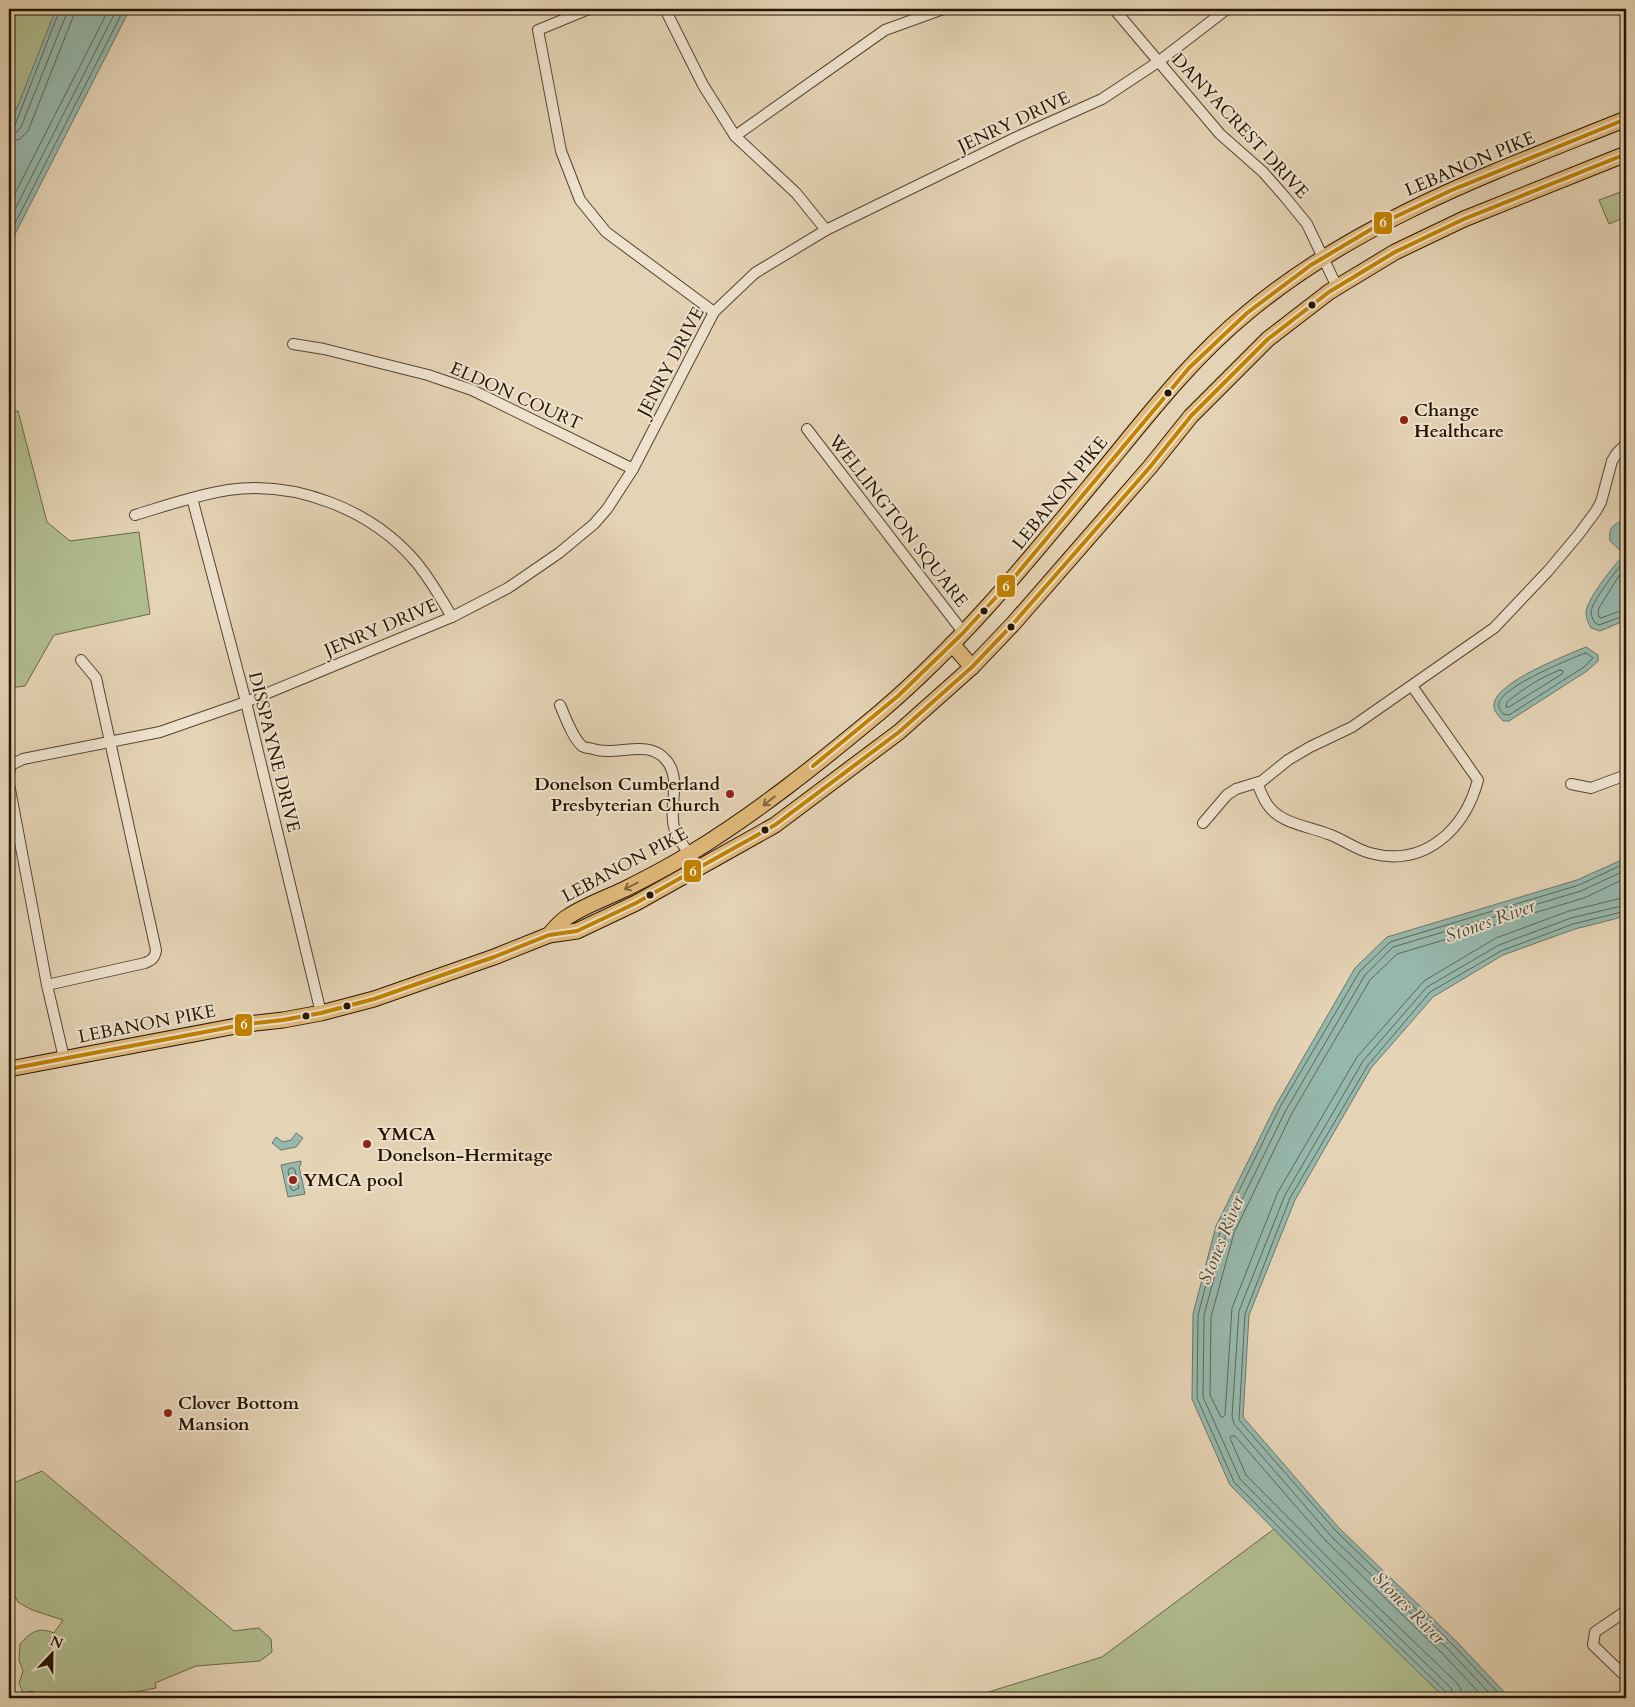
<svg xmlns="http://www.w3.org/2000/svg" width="1635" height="1707" viewBox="0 0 1635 1707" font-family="Cardo,serif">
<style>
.green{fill:#b1bd90;stroke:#6b6848}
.water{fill:#96b8ad;stroke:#697668}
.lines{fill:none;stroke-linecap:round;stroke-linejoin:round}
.shore{stroke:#5e6656;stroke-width:1}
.minor-casing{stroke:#55442d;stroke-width:12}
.primary-casing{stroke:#251400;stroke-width:17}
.minor{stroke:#eee2cf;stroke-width:10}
.primary{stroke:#e2ba7a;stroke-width:15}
.bus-1-casing{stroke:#eee2cf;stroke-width:8}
.bus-1{stroke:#c28200;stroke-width:4}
.oneway{stroke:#84673d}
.bus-dot{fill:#251400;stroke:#eee2cf;stroke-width:2}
.poi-dot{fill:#8f2418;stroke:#eee2cf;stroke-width:2}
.labels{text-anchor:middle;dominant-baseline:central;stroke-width:4;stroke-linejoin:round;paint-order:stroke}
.street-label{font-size:18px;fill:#251400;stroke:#eee2cf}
.poi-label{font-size:18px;font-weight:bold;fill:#251400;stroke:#eee2cf;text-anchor:start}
.water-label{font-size:19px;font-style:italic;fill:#4d4d3d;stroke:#eee2cf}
.line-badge{stroke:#eee2cf;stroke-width:2}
.badge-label{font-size:14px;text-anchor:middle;font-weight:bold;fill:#fff}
</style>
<rect width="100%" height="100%" fill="#e5d3b5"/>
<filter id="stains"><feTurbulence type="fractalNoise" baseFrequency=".004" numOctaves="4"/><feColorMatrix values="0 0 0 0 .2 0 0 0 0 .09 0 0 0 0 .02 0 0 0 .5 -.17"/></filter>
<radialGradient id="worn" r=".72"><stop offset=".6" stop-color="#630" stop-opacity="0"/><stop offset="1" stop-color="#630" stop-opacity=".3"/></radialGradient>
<g class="green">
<path d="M9 9H116L9 209Z"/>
<path d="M1626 190V217L1609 224 1599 200Z"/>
<path d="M18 411 47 522 70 541 139 532 150 614 54 635 25 686 9 688V412Z"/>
<path d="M42 1471 234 1631 259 1628 271 1639 272 1652 260 1661 196 1666 155 1683 156 1688 130 1693 123 1698H38L33 1691 23 1693 19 1683 23 1671 19 1660 20 1644C32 1631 38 1627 54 1633L63 1620 32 1610 18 1602 9 1585V1485Z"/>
<path d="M1274 1529 1445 1698H969L1102 1657Z"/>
</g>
<g class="water">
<path d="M56 9H130L9 246V128Z"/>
<path d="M1620 522 1626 523V620L1600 631 1591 628C1589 624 1586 618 1586 613 1586 600 1614 565 1623 556L1620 550 1610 541C1609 531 1610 526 1620 522Z"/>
<path d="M1586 647 1598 655V661L1587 671 1509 721H1503C1499 716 1493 711 1494 704 1496 682 1567 655 1586 647Z"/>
<path d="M1626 858V916L1575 929 1503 955 1433 997 1371 1068 1295 1200 1249 1315 1243 1417 1339 1528 1456 1641 1510 1698H1445L1344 1600 1230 1485 1192 1399 1193 1314 1216 1226 1276 1105 1355 968 1387 937 1577 880Z"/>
<path d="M296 1133 303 1138 296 1147 281 1150 272 1143 276 1137 283 1142 291 1140Z"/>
<path d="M301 1161V1165L299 1166 305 1194 288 1197 281 1165Z"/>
</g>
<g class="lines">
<g class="shore">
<path d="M9 128 15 125 60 9"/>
<path d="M9 134 16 133 21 127 66 15 67 9"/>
<path d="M9 142 20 139 28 131 73 17 74 9"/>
<path d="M9 205 109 9"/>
<path d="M9 221 117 9"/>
<path d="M9 235 124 9"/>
<path d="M1626 559C1618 568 1592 601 1591 612 1591 616 1593 620 1595 623L1599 625 1626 615"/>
<path d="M1626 568 1620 574 1599 608 1598 613 1599 617 1601 618 1626 609"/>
<path d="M1585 653 1588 654 1593 658 1584 667 1509 715 1503 714C1501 711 1498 708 1499 703 1503 686 1568 660 1585 653Z"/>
<path d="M1560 670 1563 671 1562 674 1509 707H1506L1507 702C1523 689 1541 677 1560 670Z"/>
<path d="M1626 878 1584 898 1397 954 1370 980 1292 1113 1234 1233 1211 1317 1210 1395 1221 1417H1223L1225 1415 1232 1308 1278 1192 1357 1057 1424 981 1496 938 1569 911 1626 897"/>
<path d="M293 1168 295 1170 299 1188 293 1191 291 1189 288 1171 289 1169Z"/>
<path d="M1448 1698 1446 1692 1348 1597 1234 1482 1197 1398 1198 1315 1221 1228 1280 1107 1360 971 1390 942 1579 885 1626 863"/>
<path d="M1454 1698 1451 1688 1352 1592 1240 1479 1203 1397 1204 1315 1227 1230 1286 1110 1365 975 1393 947 1581 891 1626 870"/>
<path d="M1462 1698 1461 1690 1457 1683 1357 1587 1246 1475 1230 1438 1231 1436H1235L1326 1541 1443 1654 1484 1698"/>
<path d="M1494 1698 1448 1649 1331 1536 1234 1424 1232 1416 1239 1311 1285 1195 1363 1061 1427 987 1499 945 1571 918 1626 905"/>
<path d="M1503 1698 1453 1645 1336 1531 1239 1420 1245 1314 1290 1198 1368 1065 1430 992 1501 951 1573 924 1626 911"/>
</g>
<g class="minor-casing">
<g id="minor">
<path d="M589 9 538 30 561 151 580 200 606 232 714 312"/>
<path d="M665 9 703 85 735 136 796 193 826 230"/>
<path d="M1114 9 1220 134 1263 172 1285 197 1307 224 1337 287"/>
<path d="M735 136 885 30 943 9"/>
<path d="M293 344 324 349 428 375 472 390 633 469"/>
<path d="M807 429 963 632"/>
<path d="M192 498 246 702 321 1013"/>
<path d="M135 515C165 506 196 495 228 490 296 480 372 510 416 562 430 579 441 598 452 617"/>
<path d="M560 705C565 716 572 737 582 746 584 748 590 748 593 749 617 757 647 738 666 760 683 780 667 808 675 831 678 839 685 847 689 854"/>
<path d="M9 773 11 765 23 759 160 732 246 702 452 617 508 588 559 553 594 524 607 509 633 469 714 312 755 273 826 230 1017 137 1102 99 1158 62 1227 9"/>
<path d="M1257 783C1260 790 1263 798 1267 804 1280 824 1308 826 1328 834 1343 839 1355 849 1370 853 1425 868 1465 829 1478 780L1412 686"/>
<path d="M9 784 47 985 64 1058"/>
<path d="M1571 784 1591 788 1626 775"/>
<path d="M1203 823 1227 795 1236 789 1262 781 1288 760 1310 747 1352 727 1494 628 1548 571 1579 534 1596 511 1601 502 1612 461 1617 453 1626 444"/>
<path d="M47 985 145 963C152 960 155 958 156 950L96 678 81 660"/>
<path d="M1626 1611 1595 1632 1593 1645 1626 1677"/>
</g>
</g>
<g class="primary-casing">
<g id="primary">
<path d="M952 644 972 667"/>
<path d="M549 935C555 928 561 920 569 916 586 905 606 898 625 889 647 878 670 866 691 853 758 812 819 763 879 713 964 641 1033 555 1103 470 1148 415 1192 358 1247 313 1358 220 1494 172 1626 119"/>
<path d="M9 1069 247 1024 283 1020 321 1013 374 999 494 957 549 935 577 931 636 903 775 825 899 732 972 667 1013 624 1150 467 1191 416 1268 339 1329 292 1395 252 1464 219 1626 154"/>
</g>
</g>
<use href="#minor" class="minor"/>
<use href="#primary" class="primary"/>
<g class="bus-1-casing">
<g id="bus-1">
<path d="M813 766 898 696 962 634 1012 580 1189 368 1247 313 1311 265 1380 224 1452 190 1626 119"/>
<path d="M9 1069 247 1024 283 1020 321 1013 374 999 494 957 549 935 577 931 636 903 775 825 899 732 972 667 1013 624 1150 467 1191 416 1268 339 1329 292 1395 252 1464 219 1626 154"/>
</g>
</g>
<use href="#bus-1" class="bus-1"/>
</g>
<defs><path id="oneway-shaft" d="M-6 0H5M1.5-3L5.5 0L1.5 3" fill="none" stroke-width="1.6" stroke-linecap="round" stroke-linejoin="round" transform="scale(1.25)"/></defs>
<g class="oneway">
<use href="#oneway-shaft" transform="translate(769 801) rotate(141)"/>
<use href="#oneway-shaft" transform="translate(631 886) rotate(153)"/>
</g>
<g class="bus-dot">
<circle cx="1312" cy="305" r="4.5"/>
<circle cx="1168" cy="393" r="4.5"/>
<circle cx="984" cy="611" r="4.5"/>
<circle cx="1011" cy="627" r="4.5"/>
<circle cx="765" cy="830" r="4.5"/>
<circle cx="650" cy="895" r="4.5"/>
<circle cx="347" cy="1006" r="4.5"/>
<circle cx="306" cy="1016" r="4.5"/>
</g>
<g class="poi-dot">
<circle cx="1404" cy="420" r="5"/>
<circle cx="730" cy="794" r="5"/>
<circle cx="367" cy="1144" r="5"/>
<circle cx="293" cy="1180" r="5"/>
<circle cx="168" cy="1413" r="5"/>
</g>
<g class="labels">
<g class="street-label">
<text transform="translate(1014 122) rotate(-25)">JENRY DRIVE</text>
<text transform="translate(1240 126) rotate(47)">DANYACREST DRIVE</text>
<text transform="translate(1470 164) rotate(-23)">LEBANON PIKE</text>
<text transform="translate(671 362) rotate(-62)">JENRY DRIVE</text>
<text transform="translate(516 396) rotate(24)">ELDON COURT</text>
<text transform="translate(1060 493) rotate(-51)">LEBANON PIKE</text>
<text transform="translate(898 521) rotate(52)">WELLINGTON SQUARE</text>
<text transform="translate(381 628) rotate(-23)">JENRY DRIVE</text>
<text transform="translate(274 752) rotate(76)">DISSPAYNE DRIVE</text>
<text transform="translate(625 865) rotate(-28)">LEBANON PIKE</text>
<text transform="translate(147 1024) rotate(-11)">LEBANON PIKE</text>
</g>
<g class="poi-label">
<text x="1414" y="410">Change<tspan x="1414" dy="21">Healthcare</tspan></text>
<text x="720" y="784" text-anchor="end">Donelson Cumberland<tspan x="720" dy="21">Presbyterian Church</tspan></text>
<text x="377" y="1134">YMCA<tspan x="377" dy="21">Donelson-Hermitage</tspan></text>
<text x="303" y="1180">YMCA pool</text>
<text x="178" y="1403">Clover Bottom<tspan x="178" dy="21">Mansion</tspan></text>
</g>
<g class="water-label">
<text transform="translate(1490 921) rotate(-20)">Stones River</text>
<text transform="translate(1221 1240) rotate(-68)">Stones River</text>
<text transform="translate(1409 1608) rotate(45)">Stones River</text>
</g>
</g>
<g class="line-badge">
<rect x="1373" y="211" width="20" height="24" rx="5" fill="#c28200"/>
<rect x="996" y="574" width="20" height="24" rx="5" fill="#c28200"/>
<rect x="683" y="859" width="19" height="24" rx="5" fill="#c28200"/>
<rect x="234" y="1013" width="19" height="24" rx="5" fill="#c28200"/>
</g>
<g class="badge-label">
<text x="1383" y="227">6</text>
<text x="1006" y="591">6</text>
<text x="693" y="876">6</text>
<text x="244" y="1029">6</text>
</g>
<rect width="1635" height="1707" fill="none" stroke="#e5d3b5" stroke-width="30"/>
<rect x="10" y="10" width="1615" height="1687" fill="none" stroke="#251400" stroke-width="2.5"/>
<rect x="15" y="15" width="1605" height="1677" fill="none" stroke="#251400"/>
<g transform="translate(52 1654) rotate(22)" stroke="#eee2cf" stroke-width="4" paint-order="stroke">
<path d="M0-4L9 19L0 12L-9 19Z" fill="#251400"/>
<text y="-8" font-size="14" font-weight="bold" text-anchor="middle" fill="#251400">N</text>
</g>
<rect width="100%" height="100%" filter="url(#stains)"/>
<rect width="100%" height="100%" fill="url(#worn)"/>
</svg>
